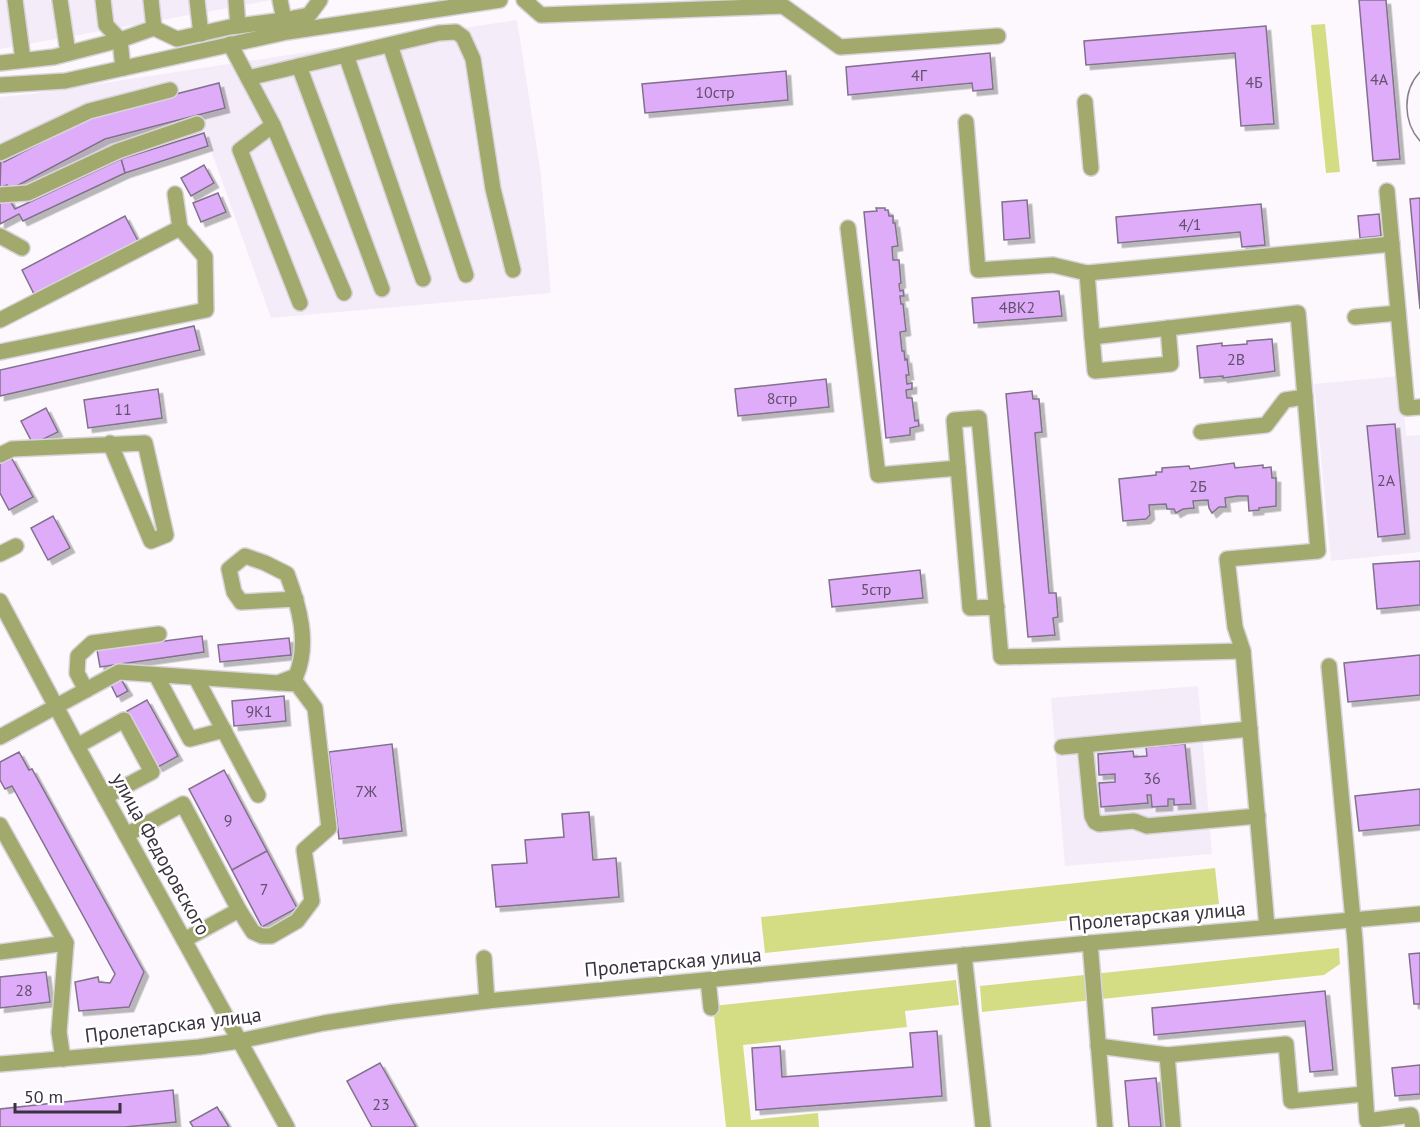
<svg xmlns="http://www.w3.org/2000/svg" width="1420" height="1127" viewBox="0 0 1420 1127" font-family="'PT Sans',sans-serif">
<style>
.built{fill:#f5ecfa}
.green{fill:#d4dd83}
.building{fill:#dfacf9;stroke:#81718b;stroke-width:1.5;filter:url(#shadow)}
.lines{fill:none;stroke-linecap:round;stroke-linejoin:round}
.minor-casing{stroke:#d9d4db;stroke-width:18}
.minor{stroke:#a2a96d;stroke-width:15}
.tram{stroke:#867f89;stroke-width:1.5}
.labels{text-anchor:middle;dominant-baseline:central;stroke-width:5;stroke-linejoin:round;paint-order:stroke}
.number-label{font-size:16px;fill:#63506d}
.street-label{font-size:20px;fill:#3a323e;stroke:#fff}
</style>
<defs>
<filter id="shadow"><feDropShadow dx="4.5" dy="4.5" stdDeviation="0" flood-color="#0004"/></filter>
</defs>
<rect width="100%" height="100%" fill="#fcf8fe"/>
<g class="built">
<path d="M0 0H272L0 49Z"/>
<path d="M517 20 541 175 551 293 271 318 206 136 101 170 0 216V97L32 94Z"/>
<path d="M1401 376 1406 436 1420 435V552L1331 561 1314 384Z"/>
<path d="M1198 686 1212 854 1065 866 1051 698Z"/>
</g>
<g class="green">
<path d="M1325 24 1340 172 1326 173 1311 25Z"/>
<path d="M1215 868 1219 904 765 953 761 917Z"/>
<path d="M1339 948 1340 964 1324 975 982 1012 980 986Z"/>
<path d="M956 980 959 1005 905 1011 907 1027 743 1045 751 1120 818 1113 819 1127H726L713 1006Z"/>
</g>
<g class="building">
<path d="M1359 0H1386L1400 159 1373 161Z"/>
<path d="M1266 26 1274 124 1241 126 1235 53 1086 65 1084 41Z"/>
<path d="M990 53 993 89 973 91 972 83 848 95 846 67Z"/>
<path d="M786 71 788 100 645 113 642 84Z"/>
<path d="M219 83 225 108 105 139 11 189 7 185 0 188 1 156 4 162 94 115Z"/>
<path d="M204 133 208 146 125 173 121 159Z"/>
<path d="M121 159 125 173 23 221 19 214 0 224V203L9 199 15 209Z"/>
<path d="M204 165 214 183 191 196 181 178Z"/>
<path d="M218 193 226 212 201 222 193 203Z"/>
<path d="M1420 198V309L1410 199Z"/>
<path d="M1027 200 1030 238 1004 240 1002 202Z"/>
<path d="M1261 204 1265 245 1242 247 1240 232 1118 243 1116 217Z"/>
<path d="M876 208H885V210H888L889 216H893V223H895L898 246 892 247 893 260H899L901 283 899 284 900 291 903 290 904 296H900L901 304H903L906 331 900 332 902 351H904L905 360 907 359 909 375H906L907 384 912 383V389L906 390 907 398H912L915 421 918 420 919 426 910 428V435L886 438 864 212 877 211Z"/>
<path d="M1379 214 1381 236 1360 238 1358 216Z"/>
<path d="M125 216 138 241 35 296 22 270Z"/>
<path d="M1059 291 1062 316 974 323 972 298Z"/>
<path d="M194 326 200 350 0 396V370Z"/>
<path d="M1272 339 1275 371 1223 378V376L1200 378 1197 346 1222 343V346L1247 344V341Z"/>
<path d="M826 379 829 407 738 416 735 389Z"/>
<path d="M158 389 162 418 88 428 84 400Z"/>
<path d="M1032 391 1033 399H1039L1042 432 1035 433 1049 593H1056L1058 617 1053 618 1055 635 1028 637 1006 394Z"/>
<path d="M46 408 58 432 33 444 21 421Z"/>
<path d="M1395 424 1405 534 1378 537 1367 426Z"/>
<path d="M11 457 33 497 9 510 0 493V463Z"/>
<path d="M1234 463 1235 468 1263 465V468L1271 467 1272 478H1276V506L1259 508V510L1249 511 1248 496H1238L1225 498 1226 507H1219L1212 513 1209 508 1208 500 1193 501 1194 508 1183 509 1176 513 1174 509H1167L1166 504 1149 505 1150 515 1146 519 1123 521 1119 479 1156 475V472H1162V468L1189 466 1190 469Z"/>
<path d="M53 516 70 548 48 560 31 528Z"/>
<path d="M1420 561V605L1377 609 1373 564Z"/>
<path d="M920 570 923 598 832 607 829 580Z"/>
<path d="M202 636 204 652 100 667 97 650Z"/>
<path d="M289 638 291 655 220 662 218 645Z"/>
<path d="M1420 655V695L1348 702 1344 663Z"/>
<path d="M121 679 128 691 117 697 111 685Z"/>
<path d="M284 696 286 721 234 726 232 701Z"/>
<path d="M147 700 178 756 158 767 127 711Z"/>
<path d="M392 744 402 831 339 839 329 752Z"/>
<path d="M1185 744 1191 804 1174 805V799H1168V806L1152 807 1151 795H1147L1148 803 1101 807 1099 783 1115 782V774L1099 775 1098 754 1133 751 1134 757 1147 756 1146 747Z"/>
<path d="M19 752 29 770 32 769 144 972 129 1007 79 1011 75 982 98 977 99 982 110 983 115 974 12 786 5 789 0 780V762Z"/>
<path d="M224 770 267 851 232 870 189 789Z"/>
<path d="M1420 789V825L1359 831 1355 796Z"/>
<path d="M589 812 593 860 616 858 619 897 496 907 492 865 527 863 525 840 564 837 562 814Z"/>
<path d="M267 851 297 908 262 927 232 870Z"/>
<path d="M1420 953V1004H1414L1409 954Z"/>
<path d="M46 972 50 1002 0 1008V977Z"/>
<path d="M1325 991 1333 1070 1310 1072 1305 1021 1154 1035 1152 1008Z"/>
<path d="M937 1031 942 1096 756 1110 752 1048 780 1046 782 1077 913 1067 910 1033Z"/>
<path d="M380 1063 416 1127H372L347 1081Z"/>
<path d="M1420 1065V1094L1395 1096 1392 1068Z"/>
<path d="M1156 1078 1161 1127H1129L1125 1081Z"/>
<path d="M173 1090 176 1122 125 1127H0V1109Z"/>
<path d="M217 1107 229 1127H193L190 1122Z"/>
</g>
<g class="lines">
<g class="minor-casing">
<g id="minor">
<path d="M15 0 23 60"/>
<path d="M60 0 68 53"/>
<path d="M103 0 106 25 120 40 123 68"/>
<path d="M151 0 154 28"/>
<path d="M197 0 201 34"/>
<path d="M236 0 238 26"/>
<path d="M524 0 541 15 783 6 840 47 998 36"/>
<path d="M284 20 309 15 320 0"/>
<path d="M230 44 273 125 240 150 300 303"/>
<path d="M390 45 466 275"/>
<path d="M346 55 423 279"/>
<path d="M0 63 54 57 120 40 154 28 177 39 230 27 284 20 280 0"/>
<path d="M299 66 382 289"/>
<path d="M248 78 439 33 456 32 463 37 473 59 493 189 513 270"/>
<path d="M0 85 65 81 287 32 500 0"/>
<path d="M1085 102 1091 168"/>
<path d="M966 122 978 270 1053 265 1087 273 1392 244"/>
<path d="M273 125 344 293"/>
<path d="M0 153 89 111 170 90"/>
<path d="M1387 191 1407 408 1420 407"/>
<path d="M175 194 180 228"/>
<path d="M0 195 28 193 118 151 197 124"/>
<path d="M848 228 878 475 958 468"/>
<path d="M0 236 22 248"/>
<path d="M1087 273 1092 337 1298 313 1305 397 1285 400 1266 425 1201 432"/>
<path d="M1355 317 1398 313"/>
<path d="M0 320 180 228 205 257 206 310 0 352"/>
<path d="M1092 337 1095 371 1171 364 1168 328"/>
<path d="M0 455 12 449 145 443 166 535 151 541 110 443"/>
<path d="M0 554 16 546"/>
<path d="M0 601 77 746 287 1127"/>
<path d="M997 607 970 608 954 420 979 418 1001 657 1243 651"/>
<path d="M1329 666 1355 941 1367 1121 1411 1115 1413 1127"/>
<path d="M156 675 190 739 224 730"/>
<path d="M196 678 258 795"/>
<path d="M86 690 77 673 78 656 92 643 159 634"/>
<path d="M0 737 119 672 278 683 296 676C310 643 299 606 287 574L265 563 245 556 229 569 234 592 241 602 296 599"/>
<path d="M1085 745 1092 816 1095 822 1099 824 1134 821 1147 826 1258 816"/>
<path d="M77 746 124 720 152 772 105 797"/>
<path d="M1062 747 1250 729"/>
<path d="M0 825 66 943 59 1032 63 1059"/>
<path d="M126 835 183 804 239 910 253 932 262 936H271L297 921 312 901 304 850 329 828 315 708 297 684 280 683"/>
<path d="M1267 927 1243 651 1235 627 1227 559 1318 551 1305 397"/>
<path d="M184 940 239 910"/>
<path d="M1090 943 1105 1127"/>
<path d="M0 952 66 943"/>
<path d="M964 955 983 1127"/>
<path d="M484 958 487 1001"/>
<path d="M708 980 711 1008"/>
<path d="M1098 1046 1167 1055 1173 1127"/>
<path d="M1167 1055 1286 1044 1291 1101 1364 1094"/>
<path d="M0 1064 199 1047 239 1041 324 1023 395 1012 487 1001 1090 943 1420 914"/>
</g>
</g>
<use href="#minor" class="minor"/>
<path class="tram" d="M1420 72C1402 91 1403 122 1420 141"/>
</g>
<g class="labels">
<g class="number-label">
<text x="919" y="75">4Г</text>
<text x="1379" y="79">4А</text>
<text x="1254" y="82">4Б</text>
<text x="715" y="92">10стр</text>
<text x="1190" y="224">4/1</text>
<text x="1017" y="307">4ВК2</text>
<text x="1236" y="359">2В</text>
<text x="782" y="398">8стр</text>
<text x="123" y="409">11</text>
<text x="1386" y="480">2А</text>
<text x="1198" y="486">2Б</text>
<text x="876" y="589">5стр</text>
<text x="259" y="711">9К1</text>
<text x="1152" y="778">36</text>
<text x="366" y="791">7Ж</text>
<text x="228" y="820">9</text>
<text x="264" y="889">7</text>
<text x="24" y="990">28</text>
<text x="381" y="1104">23</text>
</g>
<g class="street-label">
<text transform="translate(161 854) rotate(61)">улица Федоровского</text>
<text transform="translate(1157 916) rotate(-5)">Пролетарская улица</text>
<text transform="translate(673 962) rotate(-5)">Пролетарская улица</text>
<text transform="translate(173 1025) rotate(-7)">Пролетарская улица</text>
</g>
</g>
<path d="M15 1103v9h105v-9" fill="none" stroke="#3a323e" stroke-width="3"/>
<text x="24" y="1103" font-size="18" fill="#3a323e" stroke="#ffffff" stroke-width="4.5" paint-order="stroke">50 m</text>
</svg>
